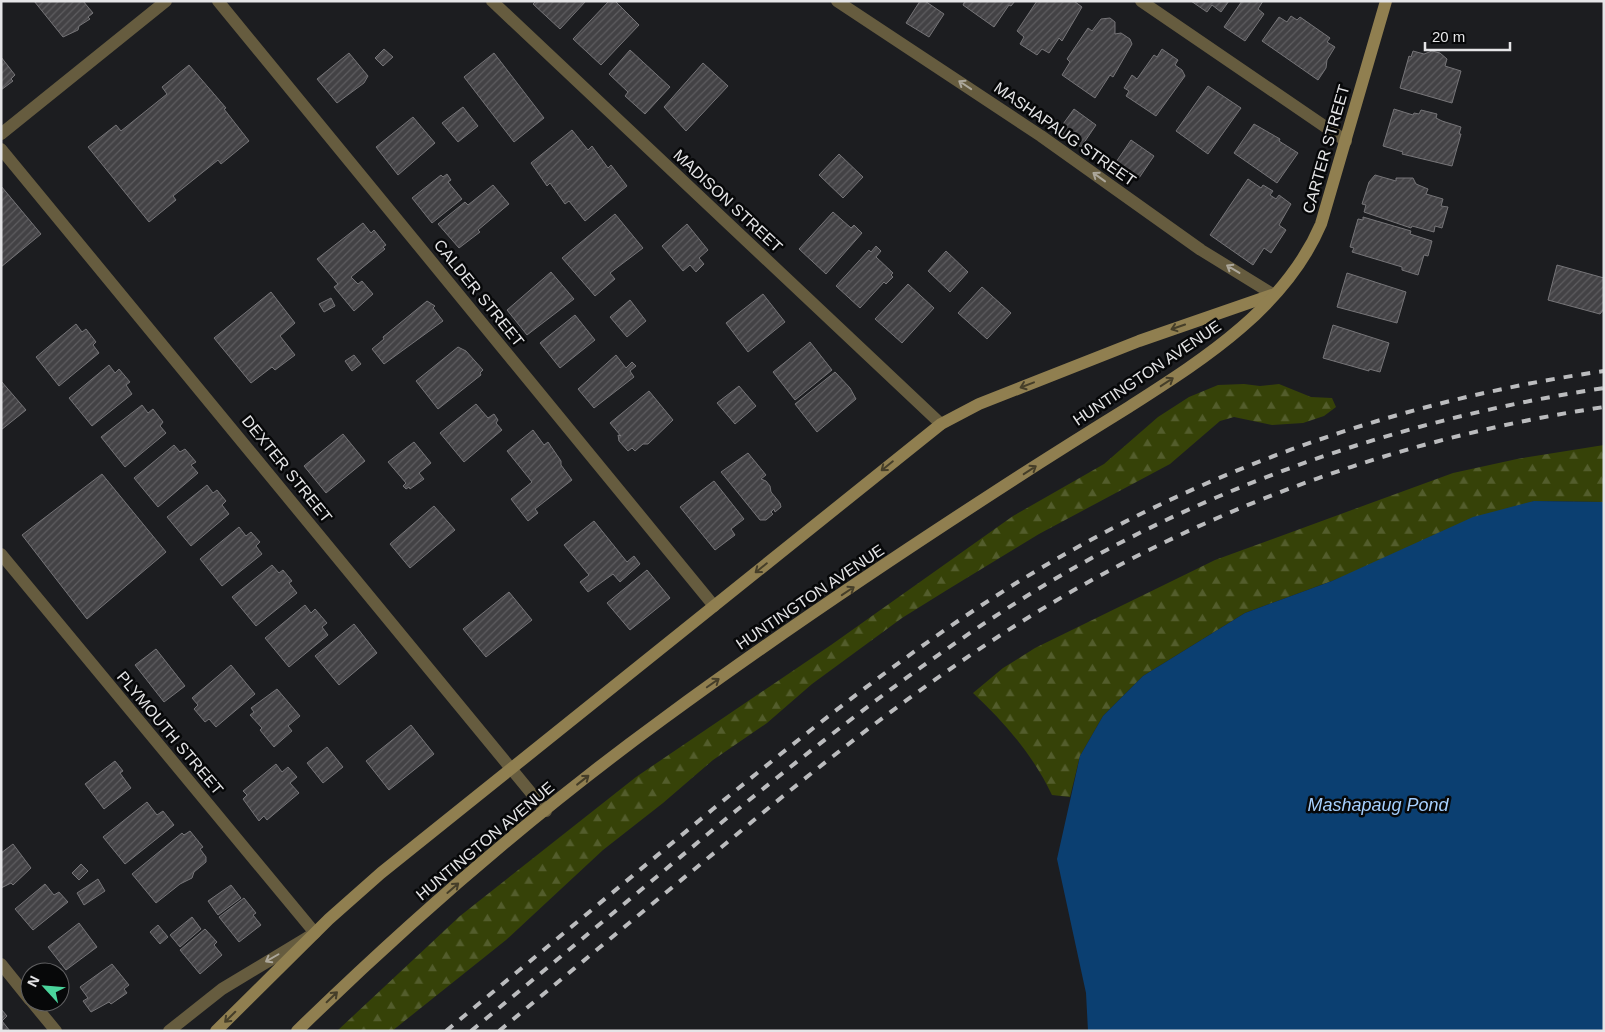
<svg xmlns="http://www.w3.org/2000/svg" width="1605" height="1032" viewBox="0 0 1605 1032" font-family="Helvetica,sans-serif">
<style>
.forest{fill:url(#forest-firs)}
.water{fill:#0b3f71}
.building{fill:url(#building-hatch);stroke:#767578}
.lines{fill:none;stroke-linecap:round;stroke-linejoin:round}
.minor{stroke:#665c3f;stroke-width:12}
.tertiary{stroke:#665c3f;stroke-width:12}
.secondary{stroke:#907f50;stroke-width:12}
.rail{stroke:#bbbcbe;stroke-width:4;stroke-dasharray:9 9;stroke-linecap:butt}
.oneway{stroke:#aca79b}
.oneway2{stroke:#453e29}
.labels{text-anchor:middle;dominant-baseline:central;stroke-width:5;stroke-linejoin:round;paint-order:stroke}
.street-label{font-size:16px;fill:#e5e5e7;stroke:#070809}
.water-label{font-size:18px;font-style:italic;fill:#a6cffd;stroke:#070809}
</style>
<defs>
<pattern id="forest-firs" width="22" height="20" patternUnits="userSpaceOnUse" patternTransform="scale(1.25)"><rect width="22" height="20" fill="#364208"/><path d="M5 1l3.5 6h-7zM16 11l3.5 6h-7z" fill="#535d2c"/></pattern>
<pattern id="building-hatch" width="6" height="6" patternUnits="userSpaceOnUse" patternTransform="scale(1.25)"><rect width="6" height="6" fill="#434245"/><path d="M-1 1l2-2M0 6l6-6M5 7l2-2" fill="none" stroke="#5e5d60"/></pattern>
</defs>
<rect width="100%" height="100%" fill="#1c1d20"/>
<g class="forest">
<path d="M1244 384 1260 386 1279 384 1311 397 1332 398 1336 407 1324 416 1303 423 1272 425 1234 417 1220 421 1170 464 1039 534 947 590 902 618 812 684 767 723 713 760 663 803 603 850 506 940 392 1031H337L460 916 636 777 831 645 1013 516 1104 464 1158 417 1189 397 1218 385Z"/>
<path d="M1604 445V502L1534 501 1332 581 1245 613 1143 676 1103 716 1080 756 1070 797 1052 795C1033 755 1005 723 973 693L1003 668 1035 648 1215 560 1453 473 1517 459Z"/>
</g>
<path class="water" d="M1534 501 1604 502V1031H1088L1086 993 1057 859 1080 756 1103 716 1143 676 1245 613 1332 581 1473 517Z"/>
<g class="building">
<path d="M34 1H83L93 13 88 17 90 19 79 26 78 30 63 37Z"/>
<path d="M536 1H586L560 29 533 4Z"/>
<path d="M609 1H615L639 25 601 65 573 39Z"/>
<path d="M920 1H925L944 14 929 37 906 23Z"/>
<path d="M965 1H1015L1011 6 1009 5 994 27 963 5Z"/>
<path d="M1037 1H1074L1082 7 1062 41 1059 38 1049 53 1042 49 1037 55 1020 44 1024 37 1017 31Z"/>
<path d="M1191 1H1229L1221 12 1212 5 1207 12Z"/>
<path d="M1242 1H1263L1258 9 1264 14 1245 41 1224 27Z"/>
<path d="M1291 16 1297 20 1300 17 1330 38 1327 42 1335 47 1327 60 1326 68 1318 80 1262 41 1279 17 1287 22Z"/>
<path d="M1110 18 1115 22V34L1121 33 1130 39 1132 44 1113 77 1110 75 1095 98 1062 75 1070 62 1067 59 1088 28 1092 31 1101 19Z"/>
<path d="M384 49 393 57 383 66 375 58Z"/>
<path d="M1162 49 1178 60 1175 65 1182 70 1185 76 1156 116 1126 96 1129 91 1124 88 1132 75 1137 79 1154 55 1157 57Z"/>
<path d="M630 50 670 87 645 114 625 96 628 92 609 74Z"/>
<path d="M1413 51 1424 54 1432 51 1440 53 1447 59 1445 66 1461 71 1452 103 1400 88 1409 56 1411 57Z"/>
<path d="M349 53 368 76 364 83 337 103 317 79Z"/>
<path d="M494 53 544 118 514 142 464 77Z"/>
<path d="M1 57 15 75 11 79 13 81 1 90Z"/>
<path d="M703 63 728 86 686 131 664 107Z"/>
<path d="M189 65 226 108 224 109 249 141 221 164 218 160 173 196 176 200 149 222 88 147 116 125 121 131 167 94 162 87Z"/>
<path d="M1208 86 1241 108 1208 154 1176 131Z"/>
<path d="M463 107 478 126 458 142 442 123Z"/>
<path d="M1074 109 1096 125 1081 147 1058 131Z"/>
<path d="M1394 109 1413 115 1414 113 1419 114 1421 110 1437 114 1436 118 1442 121 1461 127 1459 134H1461L1452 166 1402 154 1403 152 1383 146Z"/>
<path d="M413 117 435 143 398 175 376 147Z"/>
<path d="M1254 124 1280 139 1279 141 1298 153 1277 183 1234 153Z"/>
<path d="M572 130 588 150 592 146 608 168 611 165 627 186 585 221 569 201 565 204 550 183 547 186 531 163Z"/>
<path d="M1131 140 1154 156 1139 178 1116 162Z"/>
<path d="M839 154 863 177 843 198 819 175Z"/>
<path d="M447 174 451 180 448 182 462 199 432 223 412 198 441 175 443 177Z"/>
<path d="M1375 175 1396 181V178H1413L1416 184 1428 189 1426 194 1443 199 1441 206 1448 207 1442 228 1435 226 1434 232 1412 226 1411 228 1364 212 1366 205 1362 204 1369 182Z"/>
<path d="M1248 179 1261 188 1263 185 1273 191 1270 195 1276 199 1279 195 1291 204 1279 225 1286 230 1271 253 1264 248 1253 265 1210 235Z"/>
<path d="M493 185 509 204 478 230 480 232 459 248 438 224 465 202 468 205Z"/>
<path d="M1 186 41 234 1 267Z"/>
<path d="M833 212 851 228 854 225 862 233 826 274 799 249Z"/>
<path d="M615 214 643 248 610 273 615 279 595 296 562 258Z"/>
<path d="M1363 217 1411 231 1410 234 1432 241 1428 256 1424 255 1418 275 1402 270V267L1352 252 1354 248 1350 247 1358 219 1363 220Z"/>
<path d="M363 223 371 233 374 230 386 245 383 247 385 249 351 277 358 284 362 281 373 294 354 311 334 287 338 284 317 259Z"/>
<path d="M687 224 708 250 699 258 704 264 696 272 690 265 683 271 662 246Z"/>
<path d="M876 246 881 251 876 257 893 273 891 275 893 277 886 284 884 282 860 308 836 286 869 250 871 252Z"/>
<path d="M946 251 968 272 950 292 928 271Z"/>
<path d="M1557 265 1604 278V309L1600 314 1548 300Z"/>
<path d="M551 272 574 299 527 335 507 310Z"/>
<path d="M1347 273 1406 292 1397 323 1337 307Z"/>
<path d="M908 284 934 308 902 343 875 319Z"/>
<path d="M982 287 1011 313 987 339 958 313Z"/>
<path d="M271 292 295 323 280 336 295 355 275 370 272 367 251 383 214 338Z"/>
<path d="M763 294 785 322 748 352 726 323Z"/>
<path d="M331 298 335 306 324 312 319 304Z"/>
<path d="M630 300 646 321 627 337 610 317Z"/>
<path d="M427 301 435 306 433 308 443 321 384 364 372 349 384 339 383 337Z"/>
<path d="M575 315 595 340 560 368 540 343Z"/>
<path d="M76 324 82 332 86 329 96 342 93 345 99 353 59 386 36 357Z"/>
<path d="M1333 325 1389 343 1380 372 1369 369V371L1323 358Z"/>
<path d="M810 342 832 370 795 400 773 372Z"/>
<path d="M458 347 466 351 483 370 480 373 481 375 438 409 416 381Z"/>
<path d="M354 355 361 364 352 371 345 361Z"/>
<path d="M616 355 626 368 632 362 636 366 630 371 634 377 594 408 578 389Z"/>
<path d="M109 365 115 373 119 369 130 382 126 385 132 394 92 426 69 398Z"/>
<path d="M835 372 850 388 856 399 817 432 795 404Z"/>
<path d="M1 381 26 410 1 430Z"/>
<path d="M739 386 756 406 735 424 717 403Z"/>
<path d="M649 391 673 420 648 444H643L635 451 632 448 628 451 619 441 618 435 621 436 610 423Z"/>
<path d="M476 404 488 418 494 414 498 420 496 423 502 430 464 462 440 433Z"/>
<path d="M142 405 148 413 153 409 163 422 160 426 166 433 125 467 101 437Z"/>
<path d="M533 430 544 445 548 442 561 461V465L572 480 535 509 538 513 528 521 511 499 532 482 507 451Z"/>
<path d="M343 434 365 461 326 493 304 466Z"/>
<path d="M414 442 431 463 419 473 424 479 410 489 409 487 406 489 403 486 406 483 388 462Z"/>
<path d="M174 445 180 452 185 449 196 462 191 465 198 473 158 507 134 478Z"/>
<path d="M748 453 766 475 761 479 766 481 770 486 771 492 780 503 781 507 775 512 774 509 771 512 773 514 766 520H760L721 472Z"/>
<path d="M102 474 166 552 87 619 22 535Z"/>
<path d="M714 481 744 519 731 529 735 535 715 550 680 507Z"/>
<path d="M207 485 213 493 217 490 226 501 222 505 229 514 191 546 167 517Z"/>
<path d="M434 506 455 530 410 568 390 544Z"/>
<path d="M594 521 627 562 634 556 640 564 620 582 613 574 588 592 580 582 589 575 564 545Z"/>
<path d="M239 527 246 536 251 532 260 542 256 546 262 554 222 586 200 559Z"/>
<path d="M272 565 279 573 283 570 292 581 289 583 297 593 256 626 232 597Z"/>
<path d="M647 570 670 598 630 630 607 603Z"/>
<path d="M509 592 532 620 486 657 463 629Z"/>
<path d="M305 605 311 613 315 609 327 623 322 627 328 635 289 667 265 638Z"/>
<path d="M354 624 377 653 339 685 315 656Z"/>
<path d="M156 649 185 686 164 702 135 665Z"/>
<path d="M231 665 255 694 216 727 209 719 205 722 194 709 198 705 192 698Z"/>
<path d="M277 689 300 716 288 726 292 731 274 747 260 730 262 728 250 715 254 712 251 708Z"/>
<path d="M411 725 434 754 389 790 366 761Z"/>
<path d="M327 747 343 767 323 783 307 763Z"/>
<path d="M115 761 123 771 120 773 131 788 104 809 85 784Z"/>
<path d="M276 764 282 772 288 767 297 777 290 783 299 793 267 820 264 816 259 821 243 799 247 795 243 791Z"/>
<path d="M147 802 157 815 163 811 174 825 125 864 103 837Z"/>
<path d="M190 831 203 847 200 849 206 857V862L194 872 192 878 180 884 156 903 132 874 182 833 184 835Z"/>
<path d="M13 844 31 868 13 885 11 883 1 888V853Z"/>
<path d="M81 864 88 871 79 880 72 873Z"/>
<path d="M98 879 105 891 84 905 77 893Z"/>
<path d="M45 884 54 895 59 892 68 902 33 930 15 909Z"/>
<path d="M231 885 241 898 218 915 208 901Z"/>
<path d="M244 898 256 913 253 915 261 925 239 942 219 917Z"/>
<path d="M192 917 201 929 180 947 170 935Z"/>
<path d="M79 923 97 947 66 970 48 947Z"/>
<path d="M158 925 168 937 160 944 150 932Z"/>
<path d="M205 929 217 942 214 945 222 955 200 974 180 950Z"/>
<path d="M112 964 129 985 124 989 127 993 111 1004 109 1002 91 1012 83 1001 88 998 80 987Z"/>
<path d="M1 1009 7 1016 2 1021 10 1031H1Z"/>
</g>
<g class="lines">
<g class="minor">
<path d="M218 1 714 606"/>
<path d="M492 1 941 424"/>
<path d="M837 1 1041 136 1201 250 1274 295"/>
<path d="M1141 1 1346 141"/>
<path d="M1 134 166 1"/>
<path d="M1 554 315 933 222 989 169 1031"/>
<path d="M1 964 30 1000"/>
<path d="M32 1002 56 1031"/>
</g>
<path class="tertiary" d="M1 149 546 811"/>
<g class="secondary">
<path d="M216 1031 329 919 381 873 941 424 979 404 1139 341 1272 295"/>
<path d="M297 1031C412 919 534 813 663 719 769 641 879 567 990 495 1036 465 1082 436 1129 407 1204 359 1285 308 1321 224L1386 1"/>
</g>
<g class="rail">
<path d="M446 1031C535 957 624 883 713 809 817 724 921 640 1036 571 1210 467 1403 400 1604 371"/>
<path d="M471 1031C557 960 642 889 727 818 828 736 931 654 1043 586 1214 483 1407 418 1604 388"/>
<path d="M499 1031C574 969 649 906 724 845 828 758 935 673 1052 603 1221 502 1410 436 1604 407"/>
</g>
</g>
<defs><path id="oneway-shaft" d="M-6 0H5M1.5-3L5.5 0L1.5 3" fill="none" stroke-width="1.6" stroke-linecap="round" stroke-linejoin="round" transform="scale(1.25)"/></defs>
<g class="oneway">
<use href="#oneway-shaft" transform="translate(965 85) rotate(-146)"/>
<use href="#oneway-shaft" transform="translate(1099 177) rotate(-144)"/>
<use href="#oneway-shaft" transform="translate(1233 269) rotate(-149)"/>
<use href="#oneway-shaft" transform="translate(272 958) rotate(150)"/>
</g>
<g class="oneway2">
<use href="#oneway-shaft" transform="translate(1178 327) rotate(161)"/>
<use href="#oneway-shaft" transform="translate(1167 382) rotate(-33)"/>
<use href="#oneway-shaft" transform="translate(1027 385) rotate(159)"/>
<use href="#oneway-shaft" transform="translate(887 466) rotate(141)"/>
<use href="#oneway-shaft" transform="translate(1030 470) rotate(-33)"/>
<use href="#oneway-shaft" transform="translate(761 568) rotate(141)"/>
<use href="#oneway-shaft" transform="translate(848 591) rotate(-34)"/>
<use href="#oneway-shaft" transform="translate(713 683) rotate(-35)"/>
<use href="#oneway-shaft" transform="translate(583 780) rotate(-38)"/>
<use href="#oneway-shaft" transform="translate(453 888) rotate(-41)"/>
<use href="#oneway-shaft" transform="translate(332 997) rotate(-44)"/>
<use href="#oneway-shaft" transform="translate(230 1017) rotate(135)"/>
</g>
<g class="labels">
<g class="street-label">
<text transform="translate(1065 134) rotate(35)">MASHAPAUG STREET</text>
<text transform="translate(1326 149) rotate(-74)">CARTER STREET</text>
<text transform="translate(728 201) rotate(43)">MADISON STREET</text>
<text transform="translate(479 293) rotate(51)">CALDER STREET</text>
<text transform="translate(1147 373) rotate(-34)">HUNTINGTON AVENUE</text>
<text transform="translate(287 469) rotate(51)">DEXTER STREET</text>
<text transform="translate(810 597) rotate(-34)">HUNTINGTON AVENUE</text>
<text transform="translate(170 733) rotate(50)">PLYMOUTH STREET</text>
<text transform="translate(485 841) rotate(-40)">HUNTINGTON AVENUE</text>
</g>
<g class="water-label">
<text x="1378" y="805">Mashapaug Pond</text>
</g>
</g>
<rect width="1605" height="1032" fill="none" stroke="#e5e5e7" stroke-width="5"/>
<g transform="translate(45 987) rotate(296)"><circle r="24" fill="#070809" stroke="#606062"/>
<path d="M0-4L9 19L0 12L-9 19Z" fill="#4ad49c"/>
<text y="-8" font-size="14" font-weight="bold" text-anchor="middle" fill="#e5e5e7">N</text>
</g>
<path d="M1425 42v8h85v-8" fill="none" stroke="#e5e5e7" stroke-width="2.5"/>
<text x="1432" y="42" font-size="15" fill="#e5e5e7" stroke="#070809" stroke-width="4" paint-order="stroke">20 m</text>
</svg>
